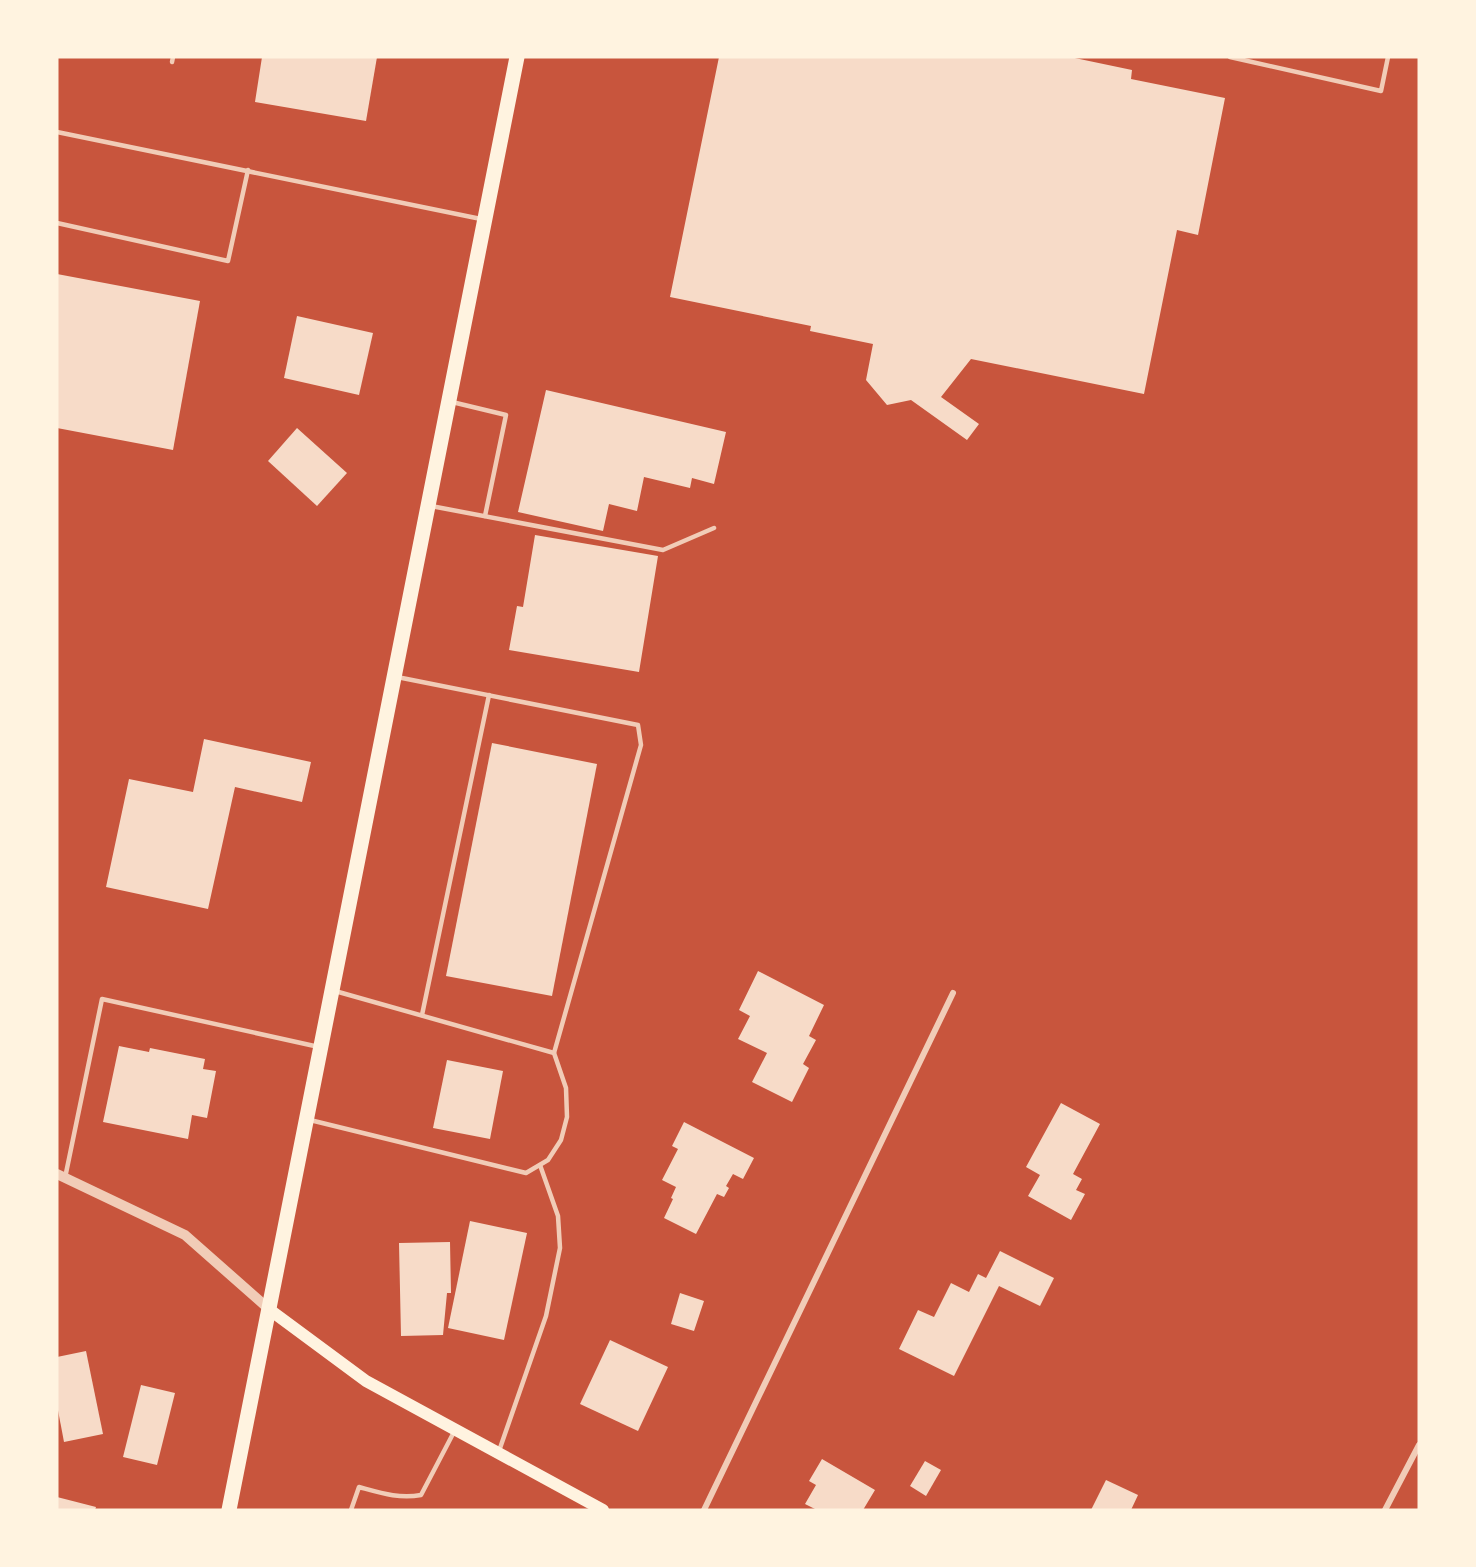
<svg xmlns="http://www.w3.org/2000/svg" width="1476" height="1567" viewBox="0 0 1476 1567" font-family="'Alegreya Sans',sans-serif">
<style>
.building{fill:#f7dbc8}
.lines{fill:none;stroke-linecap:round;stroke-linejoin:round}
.service{stroke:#f1ccb7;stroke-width:4.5}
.minor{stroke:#f1ccb7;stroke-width:6}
.tertiary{stroke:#f1ccb7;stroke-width:10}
.secondary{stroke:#fff3e0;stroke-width:12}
.primary{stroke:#fff3e0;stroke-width:15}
</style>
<rect width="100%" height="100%" fill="#c8553d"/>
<g class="building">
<path d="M262 57H377L366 121 255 102Z"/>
<path d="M719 57H1070L1132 70 1131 79 1225 98 1198 235 1177 230 1144 394 971 359 941 397 979 424 967 440 911 400 887 405 866 380 873 344 810 331 811 326 670 297Z"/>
<path d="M57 274 200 301 173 450 57 428Z"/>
<path d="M297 316 373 333 359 395 284 378Z"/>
<path d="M546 390 726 432 714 484 692 478 690 488 644 477 637 511 609 504 603 531 518 512Z"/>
<path d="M297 428 347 473 317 506 268 461Z"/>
<path d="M535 535 658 556 639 672 509 650 517 606 523 607Z"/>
<path d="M204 739 311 762 302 802 235 787 208 909 106 887 129 779 193 792Z"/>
<path d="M492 743 597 764 552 996 446 976Z"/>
<path d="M758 971 824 1005 809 1036 816 1040 803 1064 809 1068 792 1102 752 1082 767 1053 738 1039 750 1016 739 1010Z"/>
<path d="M119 1046 149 1052 150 1048 205 1059 203 1069 216 1071 207 1118 192 1115 188 1139 103 1122Z"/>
<path d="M447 1060 503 1071 490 1139 433 1128Z"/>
<path d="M1061 1103 1100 1124 1073 1174 1082 1179 1076 1190 1085 1194 1071 1220 1028 1196 1040 1175 1026 1167Z"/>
<path d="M684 1122 754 1158 743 1179 733 1174 726 1186 729 1188 724 1197 717 1194 696 1234 664 1218 673 1199 671 1198 676 1187 662 1180 678 1149 672 1146Z"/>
<path d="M470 1221 527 1233 504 1340 448 1328Z"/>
<path d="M450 1242 451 1293H447L443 1335 401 1336 399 1243Z"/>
<path d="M1000 1251 1054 1278 1040 1306 999 1286 954 1376 899 1349 918 1310 934 1317 951 1283 969 1292 978 1274 986 1278Z"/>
<path d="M680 1293 704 1301 694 1331 671 1324Z"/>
<path d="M610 1340 668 1367 638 1431 580 1404Z"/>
<path d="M86 1351 103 1434 64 1442 57 1405V1357Z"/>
<path d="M141 1385 175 1393 157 1465 123 1457Z"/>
<path d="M822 1459 875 1490 863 1510H817L805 1504 816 1485 809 1481Z"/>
<path d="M925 1461 941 1470 926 1496 910 1486Z"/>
<path d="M1106 1480 1138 1495 1131 1510H1091Z"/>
<path d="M57 1497 96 1507 95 1510H57Z"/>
</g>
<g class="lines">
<g class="service">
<path d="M1230 57 1381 91 1388 57"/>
<path d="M172 62 173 57"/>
<path d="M57 132 481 219"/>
<path d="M57 223 228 261 248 170"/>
<path d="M452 402 506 415 485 516"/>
<path d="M431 506 663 550 714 528"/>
<path d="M397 677 638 725 641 745 554 1053"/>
<path d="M422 1015 489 695"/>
<path d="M310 1120 526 1173 548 1160 561 1140 567 1117 566 1088 554 1053 335 991"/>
<path d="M65 1178 102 999 319 1047"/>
<path d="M499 1451 546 1316 560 1248 558 1216 540 1165"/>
<path d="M351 1510 359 1487C381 1493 399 1499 421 1495L455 1430"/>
</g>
<g class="minor">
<path d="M704 1510 953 993"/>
<path d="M1385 1510 1419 1445"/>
</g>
<path class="tertiary" d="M57 1174 185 1235 270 1310"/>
<path class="secondary" d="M270 1310 366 1381 603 1510"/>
<path class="primary" d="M229 1510 517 57"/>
</g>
<rect width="1476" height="1567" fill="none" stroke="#fff3e0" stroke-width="117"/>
</svg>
